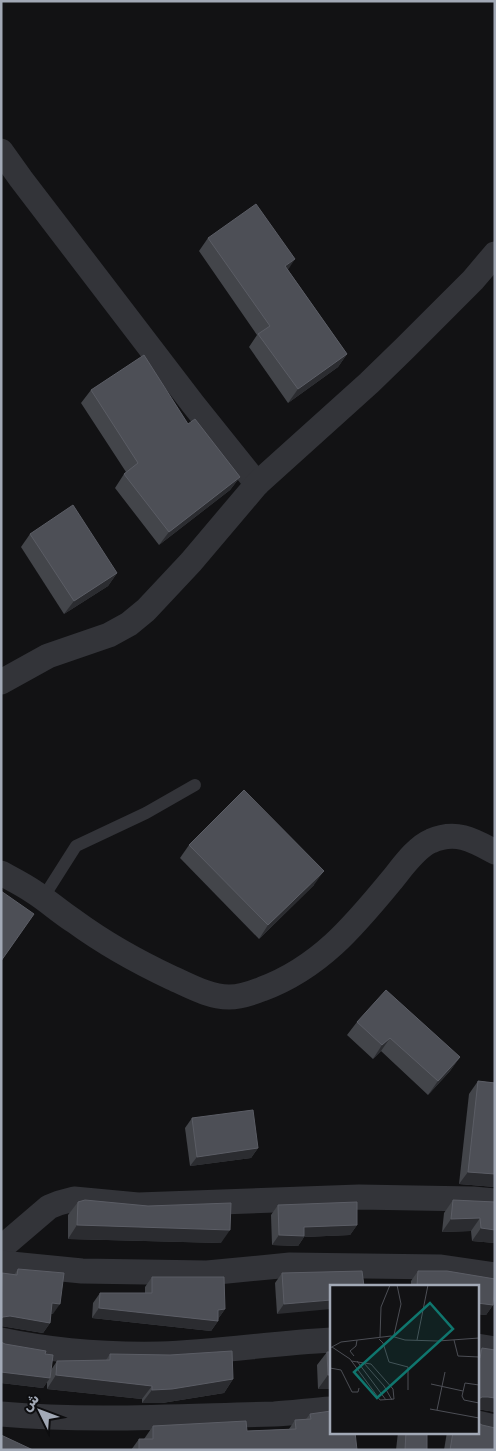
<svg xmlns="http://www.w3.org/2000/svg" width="496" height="1451" viewBox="0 0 496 1451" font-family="Rubik,Vazirmatn,sans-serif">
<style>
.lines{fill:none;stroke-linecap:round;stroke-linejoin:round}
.lane{stroke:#333439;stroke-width:12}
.street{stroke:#333439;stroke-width:25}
.wall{fill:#43454a}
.shaded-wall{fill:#2b2c30}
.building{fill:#4d4f56;stroke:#5b5d65}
.inset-road{fill:none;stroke:#4c4e55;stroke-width:1}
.view{fill:#0f766e;fill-opacity:0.15;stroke:#0f766e;stroke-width:2.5}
.inset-edge{fill:none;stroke:#a2a9b6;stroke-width:2.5}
</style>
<rect width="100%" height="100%" fill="#121214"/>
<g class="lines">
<path class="lane" d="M43 898 76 846 146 813 195 785"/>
<g class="street">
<path d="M1 151 21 179 193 404 257 484"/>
<path d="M1 682 48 656 109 635 129 624 146 610 191 562 257 484 369 383 404 349 473 280 495 254"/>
<path d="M1 873C12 879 24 885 34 892 48 901 60 912 74 921 104 943 138 962 172 978 190 986 209 997 229 997 241 997 252 993 262 989 319 968 354 926 391 881 401 869 416 847 431 841 456 830 473 840 495 852"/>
<path d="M1 1248 49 1207 59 1203 74 1199 138 1205 359 1197 473 1199 495 1201"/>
<path d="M1 1263 82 1271 207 1273 290 1265 441 1267 495 1275"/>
<path d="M1 1340C53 1351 107 1355 160 1354 217 1352 274 1343 331 1340"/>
<path d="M477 1346 495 1349"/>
<path d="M1 1414C92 1422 183 1416 274 1414 293 1413 312 1410 331 1409"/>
<path d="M477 1423 495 1427"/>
</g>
</g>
<g class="wall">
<path d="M208 238 288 270 347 354 338 367 288 403 249 347 257 335 199 251Z"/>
<path d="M91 390 188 424 240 477 230 490 159 545 115 488 124 474 126 472 81 403Z"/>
<path d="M30 534 117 573 108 586 64 614 21 547Z"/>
<path d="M189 845 314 885 259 939 180 858Z"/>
<path d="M357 1022 460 1057 450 1071 428 1095 381 1051 373 1059 347 1035Z"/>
<path d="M478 1081 495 1083V1187L459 1184 469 1094Z"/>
<path d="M192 1118 258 1148 251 1158 190 1166 185 1128Z"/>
<path d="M453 1200 495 1202V1243L472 1241 471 1231 442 1232 444 1213Z"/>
<path d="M78 1202 221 1243 68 1239V1215Z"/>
<path d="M278 1205 357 1225 350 1235 304 1237 298 1246 272 1245 271 1215Z"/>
<path d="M18 1269 53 1314H51L50 1323 43 1333 1 1326V1274L2 1273 14 1275Z"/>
<path d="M362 1271 277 1314 275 1283 282 1273Z"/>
<path d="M418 1271H447L495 1279 493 1305 486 1315 477 1314V1286H411V1281Z"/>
<path d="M152 1277 225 1309 218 1319V1321L211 1331 92 1318 93 1303 100 1293H145V1287Z"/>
<path d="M1 1342 5 1344 45 1354 51 1370 57 1361 106 1360 110 1354 233 1379 224 1393 162 1403H142V1399L47 1389V1382L43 1388 1 1383Z"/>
<path d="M482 1348 495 1350V1412L477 1409V1354Z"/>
<path d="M331 1350V1389H318L317 1365 327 1352H329Z"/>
<path d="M310 1414 357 1450H131L139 1439H144L153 1426 247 1431 289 1429 295 1420 306 1419Z"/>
<path d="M398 1432H427V1450H396Z"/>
<path d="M447 1432H477L495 1450H444Z"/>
</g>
<g class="shaded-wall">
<path d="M295 259 286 273 285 266Z"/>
<path d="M347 354 338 367 288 403 298 389Z"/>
<path d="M240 477 230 490 159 545 169 532Z"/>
<path d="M117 573 108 586 64 614 74 601Z"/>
<path d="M324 871 314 885 259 939 268 925Z"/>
<path d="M390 1038 381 1051 373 1059 382 1045Z"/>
<path d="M460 1057 450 1071 428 1095 438 1081Z"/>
<path d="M258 1148 251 1158 190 1166 197 1157Z"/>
<path d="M468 1172 495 1174V1187L459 1184Z"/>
<path d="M480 1218 471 1231 442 1232 451 1219Z"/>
<path d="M77 1225 230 1230 221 1243 68 1239Z"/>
<path d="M357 1225 350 1235 304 1237 298 1246 272 1245 279 1235 304 1227Z"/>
<path d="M481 1228 495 1230V1243L472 1241Z"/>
<path d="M331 1300V1309L277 1314 284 1304Z"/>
<path d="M52 1303 60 1304 53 1314 45 1313Z"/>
<path d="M477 1303 493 1305 486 1315 477 1314Z"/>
<path d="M99 1308 218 1321 211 1331 92 1318Z"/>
<path d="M225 1309 218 1319V1310Z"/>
<path d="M10 1316 50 1323 43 1333 1 1326V1318L3 1317Z"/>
<path d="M1 1372 50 1378 43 1388 1 1383Z"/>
<path d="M56 1375 152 1386 142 1399 47 1389Z"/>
<path d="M328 1375H331V1389H318Z"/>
<path d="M233 1379 224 1393 162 1403H142L152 1390Z"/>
<path d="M482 1397H488L495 1398V1412L477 1409V1400Z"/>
</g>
<g class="building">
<path d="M256 204 295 259 285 266 347 354 298 389 258 334 270 326 208 238Z"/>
<path d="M144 355 188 424 195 419 240 477 169 532 124 474 138 463 91 390Z"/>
<path d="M73 505 117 573 74 601 30 534Z"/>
<path d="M244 790 324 871 268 925 189 845Z"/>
<path d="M1 891 34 914 1 961Z"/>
<path d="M386 990 460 1057 438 1081 390 1038 382 1045 357 1022Z"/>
<path d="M478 1081 495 1083V1174L468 1172Z"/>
<path d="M253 1110 258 1148 197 1157 192 1118Z"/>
<path d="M85 1200 148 1206 231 1203 230 1230 77 1225 78 1202Z"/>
<path d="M453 1200 495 1202V1230L481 1228 480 1218 451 1219Z"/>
<path d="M357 1202V1225L304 1227V1236L279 1235 278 1205Z"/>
<path d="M18 1269 64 1273 60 1304 52 1303 50 1323 10 1316 3 1317 1 1318 2 1273 17 1275Z"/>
<path d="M362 1271 364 1286H331V1300L284 1304 282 1273Z"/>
<path d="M418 1271H447L495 1279 493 1305 477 1303V1286H417Z"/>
<path d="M152 1277H224L225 1309 218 1310V1321L99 1308 100 1293H152Z"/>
<path d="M1 1342 5 1344 46 1351 45 1354 53 1355 50 1378 1 1372Z"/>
<path d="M482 1348 495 1350V1398L488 1397H482L477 1400V1358H480Z"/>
<path d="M232 1351 233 1379 172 1389 152 1390V1386L56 1375 57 1361 110 1360V1354L170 1355Z"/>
<path d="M327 1352H331V1375H328Z"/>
<path d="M331 1411V1432H355L357 1450H139V1439H153V1426L246 1421 247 1431 296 1429 295 1420 311 1419 310 1414Z"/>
<path d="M477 1422 482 1425 495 1428V1450H450L453 1432H477Z"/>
<path d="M406 1432H427V1450H405Z"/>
<path d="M1 1435 33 1450H1Z"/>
</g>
<g transform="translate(330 1285)">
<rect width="149" height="149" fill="#121214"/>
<path class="inset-road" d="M64 50 71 19 67 0M50 52 51 22 60 0M49 54 53 58 59 77 78 82V105M87 55 98 0M124 55 128 71 149 72M2 62 20 74 50 115 64 114 63 104 41 79 21 76M0 63 11 57 61 51 75 55 108 56 149 53M24 71 20 66 26 61 27 55M27 76 56 115M33 77 54 101 62 115M0 83 11 85 22 107H28L29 103M101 99 133 106M149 100 135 98 132 111 134 115 149 118M100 124 149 133M107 125 115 87"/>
<path class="view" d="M100 18 123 44 47 113 24 87Z"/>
<rect width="149" height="149" class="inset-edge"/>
</g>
<rect width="496" height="1451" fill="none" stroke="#a2a9b6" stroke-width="5"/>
<g transform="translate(40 1411) rotate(312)" stroke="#0d0d0f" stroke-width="4" paint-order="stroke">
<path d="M0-4L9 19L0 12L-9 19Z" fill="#a2a9b6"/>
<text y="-8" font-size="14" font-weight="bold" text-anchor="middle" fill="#a2a9b6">ش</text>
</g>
</svg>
